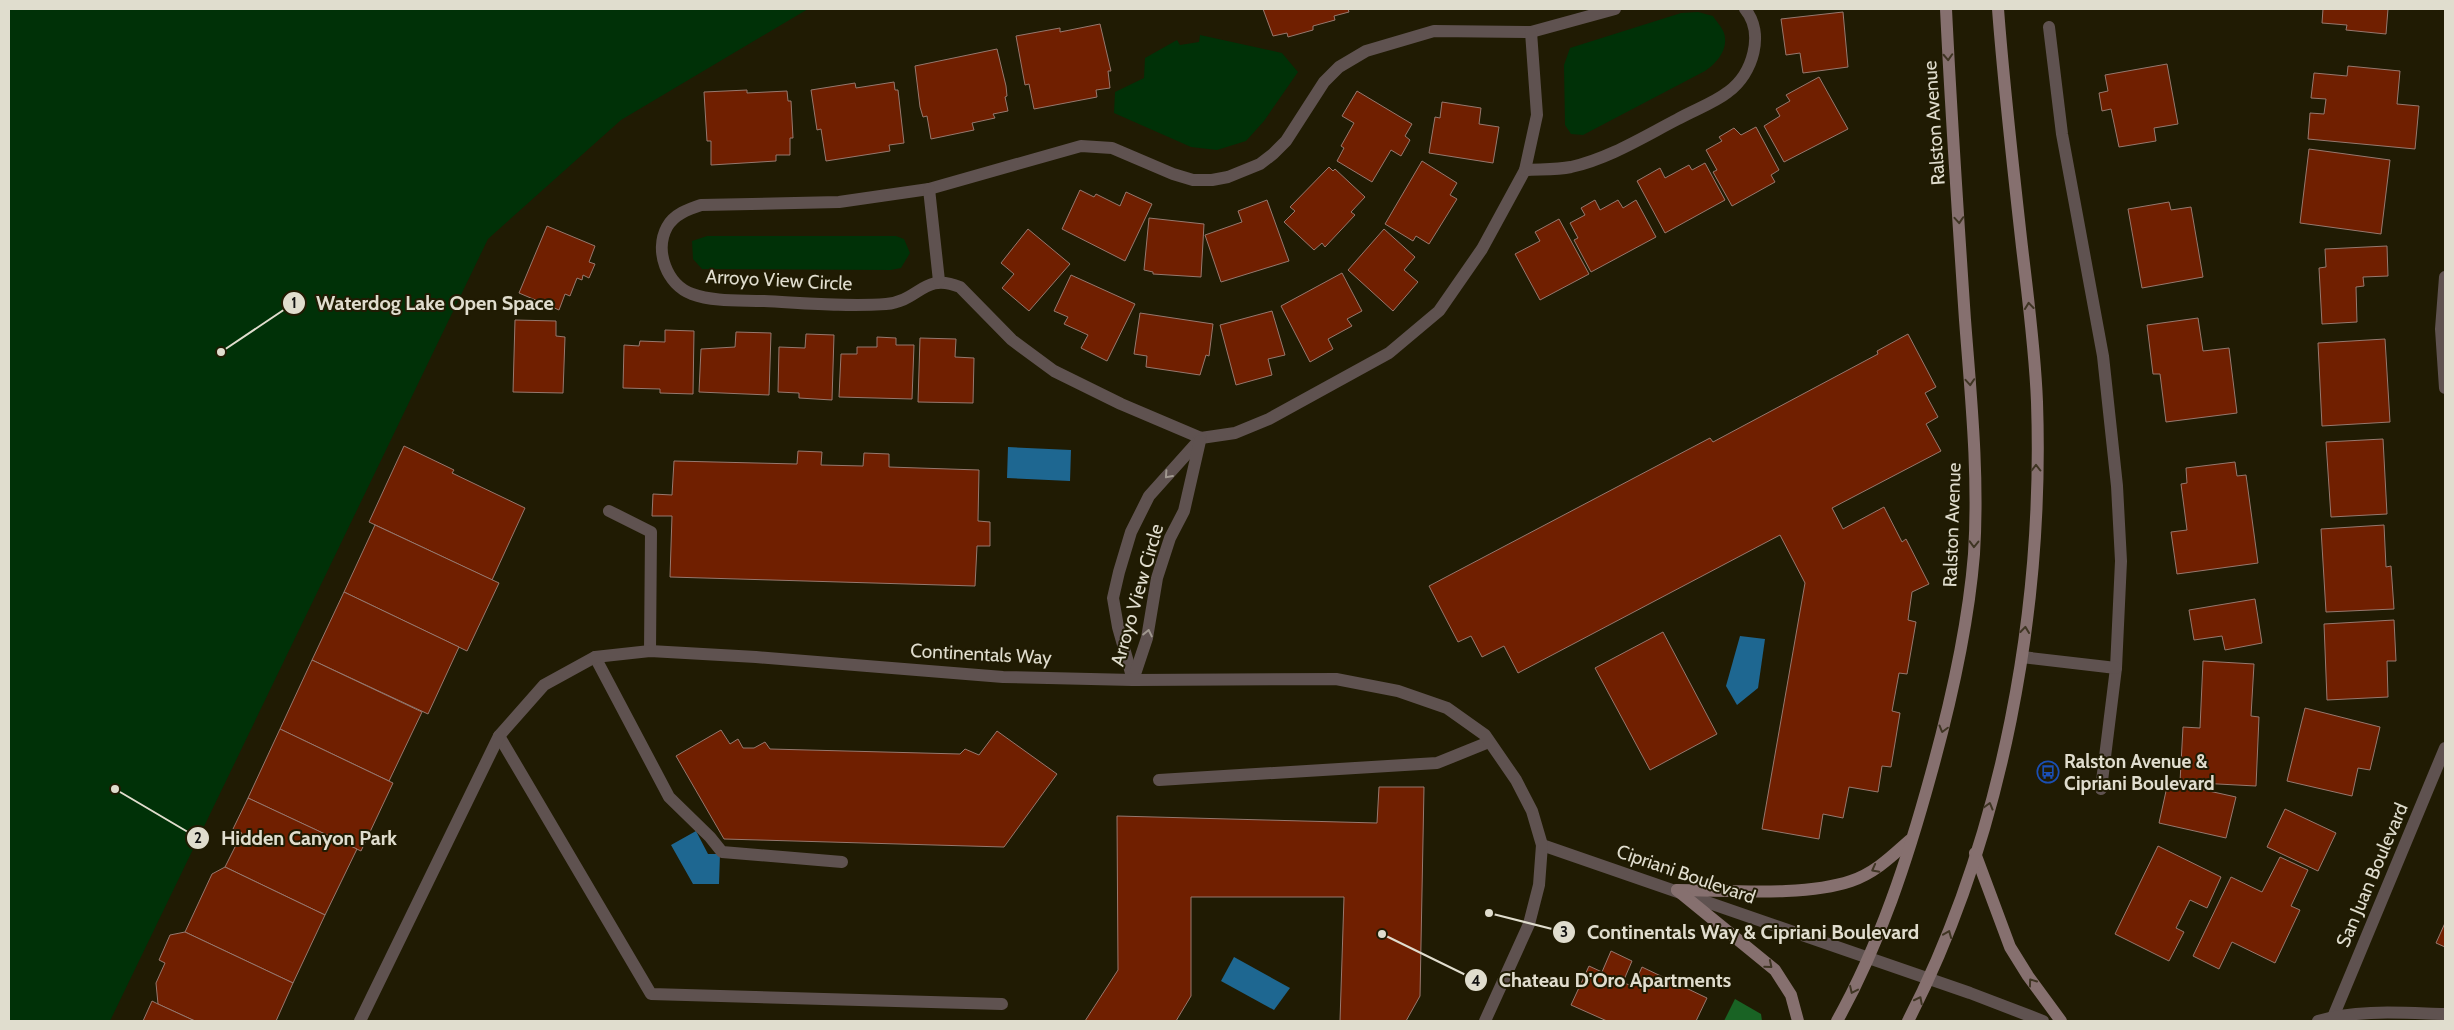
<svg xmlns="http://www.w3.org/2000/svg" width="2454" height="1030" viewBox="0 0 2454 1030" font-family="Cabin,sans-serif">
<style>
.green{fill:#003107}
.forest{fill:#196324}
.water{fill:#1e6791}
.building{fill:#701f00;stroke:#96786e}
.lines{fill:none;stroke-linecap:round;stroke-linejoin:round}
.service{stroke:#5f5250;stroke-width:12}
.minor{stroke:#5f5250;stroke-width:12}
.secondary{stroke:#86706f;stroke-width:12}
.oneway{stroke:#3f3523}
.oneway2{stroke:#a0988f}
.labels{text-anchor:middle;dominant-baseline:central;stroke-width:4;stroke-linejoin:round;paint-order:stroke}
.street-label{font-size:19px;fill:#e0ddce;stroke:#201b03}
.poi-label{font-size:19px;font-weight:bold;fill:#e0ddce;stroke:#201b03;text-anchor:start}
.leader{fill:none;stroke:#e0ddce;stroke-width:2}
.callout-dot{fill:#e0ddce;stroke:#201b03;stroke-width:2}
.mark-label{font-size:15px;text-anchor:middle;font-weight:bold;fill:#111}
.callout-label{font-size:20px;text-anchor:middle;font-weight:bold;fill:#e0ddce;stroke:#201b03;stroke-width:4;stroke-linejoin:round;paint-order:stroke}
</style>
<rect width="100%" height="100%" fill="#201b03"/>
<g class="green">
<path d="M9 9H808L621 120 488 239 110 1021H9Z"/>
<path d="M1698 12 1713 16C1716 21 1722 27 1724 33 1729 49 1717 63 1705 71L1583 135 1571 134 1565 125 1564 65 1570 48 1681 13Z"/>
<path d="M1200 35 1282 53 1298 72 1264 121 1246 141 1217 150 1191 147 1114 113 1115 92 1144 78 1145 58 1177 40 1180 45 1199 42Z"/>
<path d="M707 236H896L904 239 910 253 901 268 891 270 702 269 693 259 692 241Z"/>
</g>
<path class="forest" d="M1735 999 1761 1014 1762 1021H1724Z"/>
<g class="water">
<path d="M1008 447 1071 450 1070 481 1007 478Z"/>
<path d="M1740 636 1765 639 1758 688 1737 705 1726 686Z"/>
<path d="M696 831 708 854H720L719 884H693L671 845Z"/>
<path d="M1234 957 1290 988 1274 1010 1221 981Z"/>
</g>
<g class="building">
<path d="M1263 9H1348L1349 12 1334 16 1335 20 1313 26V30L1288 37 1287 33 1273 36Z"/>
<path d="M2323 9H2388L2386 34 2346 30 2347 25 2322 23Z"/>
<path d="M1843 12 1848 67 1803 73 1800 53 1786 55 1781 19Z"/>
<path d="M1100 24 1111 71H1108L1110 88 1096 90 1097 97 1034 109 1029 84 1025 85 1016 36 1060 28V32Z"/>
<path d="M997 49 1006 86 1007 96 1005 97 1008 111 993 114 995 118 972 123 974 130 931 139 927 116 923 117 920 107 915 66Z"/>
<path d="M2167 64 2178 124 2154 128 2156 141 2119 147 2111 109 2102 111 2099 93 2108 91 2105 75Z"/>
<path d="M2348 66 2400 71 2397 104 2419 106 2415 149 2308 139 2310 113 2324 114 2326 99 2311 98 2314 73 2347 76Z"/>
<path d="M1819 77 1848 129 1784 162 1764 126 1780 116 1776 109 1790 101 1786 95Z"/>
<path d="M894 82 895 90H898L904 143 889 145 890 151 826 161 821 129 817 130 811 90 855 83 856 88Z"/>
<path d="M747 90V93L787 91 788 101H791L793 138H790V155H776V161L711 165V141H707L704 92Z"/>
<path d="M1357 91 1412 124 1405 136 1410 140 1401 156 1391 150 1372 182 1337 161 1344 148 1341 146 1354 123 1342 116Z"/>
<path d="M1442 102 1481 108 1479 124 1499 127 1493 163 1429 153 1435 117 1440 118Z"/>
<path d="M1756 127 1779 170 1771 175 1775 182 1732 206 1713 172 1717 170 1706 150 1722 141 1719 137 1734 128 1741 135Z"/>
<path d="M2309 149 2390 160 2381 234 2300 223Z"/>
<path d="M1422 161 1457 183 1450 195 1457 199 1429 244 1416 236 1413 241 1385 224Z"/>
<path d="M1705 163 1725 200 1665 233 1637 181 1660 168 1665 178 1689 165 1692 170Z"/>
<path d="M1329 167 1333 171 1335 169 1365 197 1351 212 1355 215 1325 247 1322 243 1314 250 1284 222 1295 211 1290 207Z"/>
<path d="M1080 190 1094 197 1096 194 1120 206 1126 192 1152 204 1125 261 1062 229Z"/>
<path d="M1267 200 1289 261 1221 282 1205 235 1242 222 1238 211Z"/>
<path d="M1595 200 1600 210 1618 200 1623 208 1636 200 1656 237 1591 272 1574 240 1578 238 1570 223 1585 215 1581 208Z"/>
<path d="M2169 202 2171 210 2191 207 2203 277 2142 288 2128 209Z"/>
<path d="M1149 218 1204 224 1201 277 1153 274V272L1144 270Z"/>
<path d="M1559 219 1589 274 1540 300 1515 254 1540 241 1535 232Z"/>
<path d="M547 226 595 246 589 262 595 264 589 278 583 275 582 280 577 278 570 296 565 294 559 310 519 293Z"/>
<path d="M1028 229 1070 264 1029 311 1002 288 1014 274 1001 263Z"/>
<path d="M1384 229 1415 257 1404 270 1418 282 1393 311 1348 270Z"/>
<path d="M2387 246 2388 276 2363 277 2364 286 2356 287 2357 322 2322 324 2319 268 2326 267 2325 249Z"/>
<path d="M1342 273 1362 311 1347 319 1352 326 1328 339 1333 349 1310 362 1281 306Z"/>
<path d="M1071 275 1135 304 1107 361 1081 348 1088 335 1064 324 1068 317 1054 311Z"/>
<path d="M1272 311 1285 355 1268 359 1272 375 1236 385 1220 325Z"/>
<path d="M1140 313 1213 324 1209 356 1206 355 1200 375 1146 367 1147 356 1134 354Z"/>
<path d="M2198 318 2203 351 2229 348 2237 413 2166 422 2160 374H2153L2147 325Z"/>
<path d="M515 320 556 321V336L565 337 563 393 513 392Z"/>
<path d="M665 330 694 331 693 394 660 393V389L623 388 624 345 639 346 640 341 665 342Z"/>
<path d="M736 332 771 333 769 395 699 392 701 349 735 347Z"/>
<path d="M806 334 834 335 832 400 799 398V393L778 392 779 347 805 348Z"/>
<path d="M1908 334 1936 387 1925 393 1938 417 1926 424 1941 451 1832 508 1843 529 1884 507 1902 542 1906 539 1929 584 1912 592 1908 620 1916 622 1907 674 1899 673 1892 711 1900 713 1891 767 1882 766 1878 792 1849 787 1843 818 1823 814 1819 839 1762 829 1805 583 1780 535 1518 673 1504 646 1482 657 1471 636 1458 642 1429 586 1710 438 1713 442 1878 354 1877 351Z"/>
<path d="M877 337 896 338V345H914L912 399 839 397 841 354H857V347H877Z"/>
<path d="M920 338 956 339 955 357 974 358 973 403 918 402Z"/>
<path d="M2385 339 2390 422 2322 426 2318 343Z"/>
<path d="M2383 439 2387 514 2331 517 2326 442Z"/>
<path d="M404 446 454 470 452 473 525 508 492 580 369 522Z"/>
<path d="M798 451 822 452 821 465 863 466 864 453 889 454V467L979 470 978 521 990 522V546H977L975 586 670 577 672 516H652L653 494 672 495 674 461 797 464Z"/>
<path d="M2235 462 2237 476 2246 475 2258 563 2177 574 2171 532 2187 530 2181 484 2187 483 2186 468Z"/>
<path d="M375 525 499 583 467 651 344 592Z"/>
<path d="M2384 525 2386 567 2391 566 2394 609 2326 612 2321 529Z"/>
<path d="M344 592 459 647 428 714 312 660Z"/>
<path d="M2255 599 2262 643 2225 650 2222 636 2194 640 2189 610Z"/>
<path d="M2394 620 2396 661H2387L2388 697 2327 700 2324 624Z"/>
<path d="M1663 632 1717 734 1650 770 1595 668Z"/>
<path d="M312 660 422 712 389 781 280 729Z"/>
<path d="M2203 661 2254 664 2251 716 2259 717 2256 786 2180 782 2183 727 2200 728Z"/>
<path d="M2305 708 2380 727 2370 770 2358 768 2352 796 2287 781Z"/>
<path d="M280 729 393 783 361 851 248 798Z"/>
<path d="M721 730 730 744 738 739 743 748H754L765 742 770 749 960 754 965 749 979 755 997 731 1057 774 1004 847 724 839 676 756Z"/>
<path d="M2168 782 2236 797 2226 838 2159 823Z"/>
<path d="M1379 787H1424L1420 996 1406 1021H1340L1344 897H1191V996L1176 1021H1085L1118 970 1117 816 1377 823Z"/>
<path d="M248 798 357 849 325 915 225 867 242 833 233 829Z"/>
<path d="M2285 809 2336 833 2318 871 2267 847Z"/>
<path d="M2158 846 2221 877 2207 908 2190 900 2176 928 2184 932 2169 961 2115 934Z"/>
<path d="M2280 857 2308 870 2291 906 2300 910 2275 963 2232 942 2219 969 2193 956 2231 877 2262 892Z"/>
<path d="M225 867 325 915 293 983 185 932 212 874Z"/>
<path d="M2445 923V947L2436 943Z"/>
<path d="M185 932 293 983 276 1021H195L158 1004 156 983 165 963 159 960 170 935Z"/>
<path d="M1611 951 1632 961 1623 982 1633 987 1642 967 1707 998 1696 1021H1607L1571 1005 1589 966 1602 972Z"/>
<path d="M152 1001 158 1004 195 1021H143Z"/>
</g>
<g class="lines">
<g class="service">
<path d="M2049 27 2062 134 2103 356 2117 486 2121 561 2116 668 2101 789"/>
<path d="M609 511 651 532 650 651"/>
<path d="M595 657 669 797 710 837 722 852 842 862"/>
<path d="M2022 657 2116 668"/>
<path d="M499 736 651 994 1002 1004"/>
<path d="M1159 780 1437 763 1489 742"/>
</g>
<g class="minor">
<path d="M1615 9 1531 32 1434 31 1366 51 1339 67 1324 82 1286 141 1273 154 1260 164 1228 177 1212 180H1193L1173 174 1112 148 1081 146 929 189 839 202 701 205C689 209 674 214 667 227 654 251 667 285 692 294 714 302 740 300 764 301 804 303 846 307 886 304 920 301 923 272 960 287L1012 340 1054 371 1121 404 1201 438 1235 433 1269 419 1389 353 1439 311 1482 249 1525 170C1540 169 1556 170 1571 167 1610 158 1643 137 1678 119 1694 110 1714 103 1728 92 1753 74 1765 33 1745 9"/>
<path d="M1525 170 1537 115 1531 32"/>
<path d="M929 189 939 281"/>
<path d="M2445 277 2441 329 2445 388"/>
<path d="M1133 680 1118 627 1113 598 1119 572 1131 532 1149 496 1201 438"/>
<path d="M1133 680 1147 638 1157 578 1170 538 1184 511 1200 441"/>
<path d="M1542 845 1970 993 2043 1021"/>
<path d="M2333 1017 2445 748"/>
<path d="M360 1021 499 736 544 685 595 657 650 651 756 657 1003 677 1133 680 1336 679 1398 691 1447 708 1485 735 1516 780 1532 811 1542 845 1539 885 1529 924 1485 1021"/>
<path d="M2318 1021C2357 1009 2404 1013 2445 1014"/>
</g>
<g class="secondary">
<path d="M1975 853 2010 947 2028 976 2061 1021"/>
<path d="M1677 890C1728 890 1804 897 1851 881 1875 873 1892 856 1910 840"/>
<path d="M1677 890 1775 970 1791 995 1798 1021"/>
<path d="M1837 1021C1880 944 1908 858 1931 774 1951 702 1968 628 1974 554 1979 476 1971 398 1965 320 1958 217 1951 113 1946 9"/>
<path d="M1908 1021C2003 836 2044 609 2037 402 2035 350 2028 298 2022 247 2013 167 2004 88 1998 9"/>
</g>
</g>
<defs><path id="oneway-chevron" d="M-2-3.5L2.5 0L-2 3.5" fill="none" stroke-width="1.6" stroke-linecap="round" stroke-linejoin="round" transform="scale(1.25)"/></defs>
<g class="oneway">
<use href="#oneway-chevron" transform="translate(1948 57) rotate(87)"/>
<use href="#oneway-chevron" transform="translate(1959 220) rotate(86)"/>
<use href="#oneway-chevron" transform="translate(2029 306) rotate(-96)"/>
<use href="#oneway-chevron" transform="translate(1970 382) rotate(86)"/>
<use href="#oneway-chevron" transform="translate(2036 468) rotate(-90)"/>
<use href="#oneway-chevron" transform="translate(1974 544) rotate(91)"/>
<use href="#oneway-chevron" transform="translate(2025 630) rotate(-84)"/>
<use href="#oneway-chevron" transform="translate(1943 729) rotate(105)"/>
<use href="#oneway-chevron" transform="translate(1989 806) rotate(-75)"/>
<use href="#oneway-chevron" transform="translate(1875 869) rotate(152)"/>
<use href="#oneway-chevron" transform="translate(1948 934) rotate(-68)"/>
<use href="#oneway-chevron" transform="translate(1769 965) rotate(40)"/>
<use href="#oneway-chevron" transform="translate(2032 982) rotate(-126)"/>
<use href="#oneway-chevron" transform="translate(1853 990) rotate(115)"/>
<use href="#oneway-chevron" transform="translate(1919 1000) rotate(-63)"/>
</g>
<g class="oneway2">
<use href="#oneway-chevron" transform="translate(1168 475) rotate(132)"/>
<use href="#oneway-chevron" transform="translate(1148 633) rotate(-78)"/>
</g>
<defs>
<g id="bus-ring" transform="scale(1.125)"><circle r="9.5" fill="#201b03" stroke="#1a4fb4" stroke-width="1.5"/><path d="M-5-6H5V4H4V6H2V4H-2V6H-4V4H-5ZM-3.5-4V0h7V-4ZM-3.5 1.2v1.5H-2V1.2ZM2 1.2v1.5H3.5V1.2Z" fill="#1a4fb4"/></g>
</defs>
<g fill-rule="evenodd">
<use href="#bus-ring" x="2048" y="772"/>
</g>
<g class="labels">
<g class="street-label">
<text transform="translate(1934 123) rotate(-94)">Ralston Avenue</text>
<text transform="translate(779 280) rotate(3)">Arroyo View Circle</text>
<text transform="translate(1952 525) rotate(-88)">Ralston Avenue</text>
<text transform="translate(1137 595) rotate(-74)">Arroyo View Circle</text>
<text transform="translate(981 654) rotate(3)">Continentals Way</text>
<text transform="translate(1686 874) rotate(19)">Cipriani Boulevard</text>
<text transform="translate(2372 875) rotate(-67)">San Juan Boulevard</text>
</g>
<g class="poi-label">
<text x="2064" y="761">Ralston Avenue &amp;<tspan x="2064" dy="22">Cipriani Boulevard</tspan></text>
</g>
</g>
<path class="leader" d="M221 352L294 303M115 789L198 838M1489 913L1564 932M1382 934L1476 980"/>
<g class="callout-dot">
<circle cx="221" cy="352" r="5"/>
<circle cx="115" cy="789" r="5"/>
<circle cx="1489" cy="913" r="5"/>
<circle cx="1382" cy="934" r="5"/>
<circle cx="294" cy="303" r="12"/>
<circle cx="198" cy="838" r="12"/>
<circle cx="1564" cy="932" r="12"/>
<circle cx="1476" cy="980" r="12"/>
</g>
<g class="mark-label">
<text x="294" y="308">1</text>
<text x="198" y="843">2</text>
<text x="1564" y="937">3</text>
<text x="1476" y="986">4</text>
</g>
<g class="callout-label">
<text x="435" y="310">Waterdog Lake Open Space</text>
<text x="309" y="845">Hidden Canyon Park</text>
<text x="1753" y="939">Continentals Way &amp; Cipriani Boulevard</text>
<text x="1615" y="987">Chateau D'Oro Apartments</text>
</g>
<rect width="2454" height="1030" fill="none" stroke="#e0ddce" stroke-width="20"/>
</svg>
